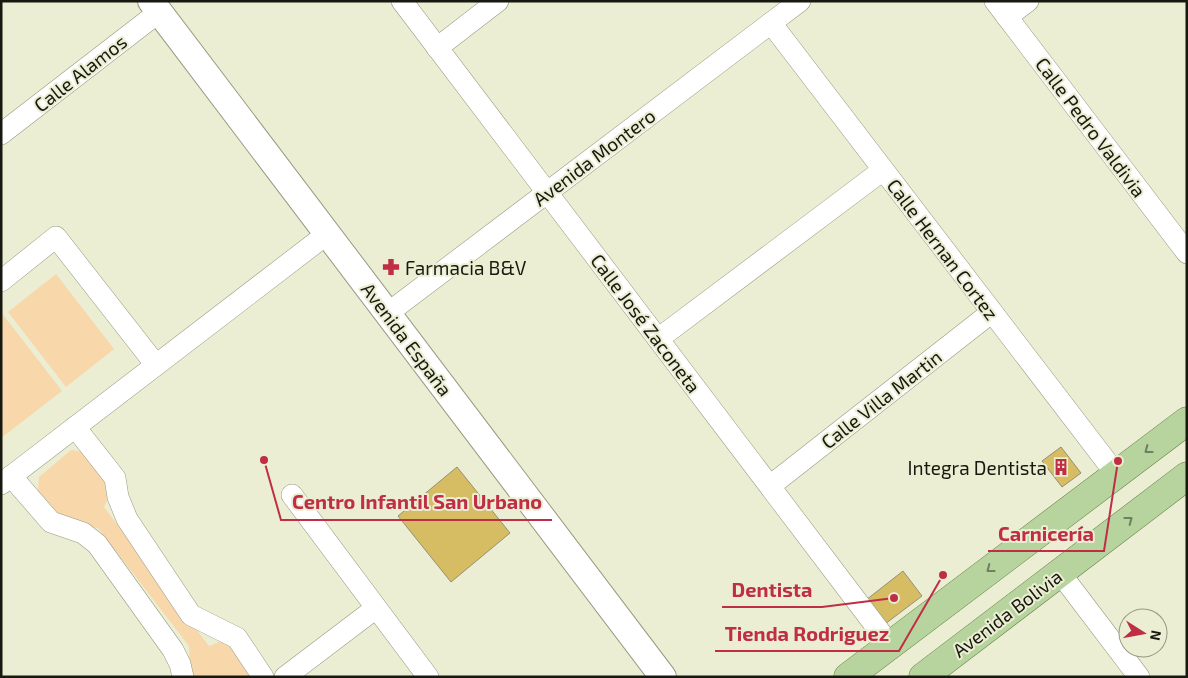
<svg xmlns="http://www.w3.org/2000/svg" width="1188" height="678" viewBox="0 0 1188 678" font-family="'Exo 2',sans-serif">
<style>
.green{fill:#f8d7ab}
.building{fill:#d6bc63;stroke:#968f77}
.lines{fill:none;stroke-linecap:round;stroke-linejoin:round}
.minor-casing{stroke:#979a81;stroke-width:22}
.tertiary-casing{stroke:#979a81;stroke-width:28}
.primary-casing{stroke:#617f42;stroke-width:29}
.minor{stroke:#fff;stroke-width:21}
.tertiary{stroke:#fff;stroke-width:26}
.primary{stroke:#b8d49e;stroke-width:28}
.oneway{stroke:#707f5e}
.labels{text-anchor:middle;dominant-baseline:central;stroke-width:4;stroke-linejoin:round;paint-order:stroke}
.street-label{font-size:19px;fill:#17180f;stroke:#ebeed3}
.poi-label{font-size:19px;fill:#17180f;stroke:#ebeed3;text-anchor:start}
.leader{fill:none;stroke:#bf2e45;stroke-width:2}
.callout-dot{fill:#bf2e45;stroke:#ebeed3;stroke-width:2}
.callout-label{font-size:20px;text-anchor:middle;font-weight:bold;fill:#bf2e45;stroke:#ebeed3;stroke-width:4;stroke-linejoin:round;paint-order:stroke}
</style>
<rect width="100%" height="100%" fill="#ebeed3"/>
<g class="green">
<path d="M56 274 114 349 66 387 8 312Z"/>
<path d="M1 312 62 391 1 438Z"/>
<path d="M71 450 89 453 114 486 104 507 209 646 229 638 258 677H190L189 646 98 528 85 527 66 522 38 491 39 477Z"/>
</g>
<g class="building">
<path d="M1061 447 1081 473 1062 487 1042 461Z"/>
<path d="M457 467 510 533 451 582 398 516Z"/>
<path d="M903 571 922 596 885 624 866 600Z"/>
</g>
<g class="lines">
<g class="minor-casing">
<g id="minor">
<path d="M402 1 890 645"/>
<path d="M995 1 1187 253"/>
<path d="M1007 17 1028 1"/>
<path d="M771 23 1116 474"/>
<path d="M437 48 498 1"/>
<path d="M1 134 159 12"/>
<path d="M1 281 56 237 156 365"/>
<path d="M388 313 800 1"/>
<path d="M658 339 883 170"/>
<path d="M75 427 115 478 118 497 127 519 191 615 237 638 263 677"/>
<path d="M11 476 51 522 83 533 97 544 173 650 180 664 183 677"/>
<path d="M1 484 327 234"/>
<path d="M770 486 992 312"/>
<path d="M292 495 428 677"/>
<path d="M1060 573 1139 677"/>
<path d="M285 677 376 608"/>
</g>
</g>
<g class="tertiary-casing">
<path id="tertiary" d="M151 1 663 677"/>
</g>
<g class="primary-casing">
<g id="primary">
<path d="M848 677 1187 421"/>
<path d="M923 677 1187 476"/>
</g>
</g>
<use href="#minor" class="minor"/>
<use href="#tertiary" class="tertiary"/>
<use href="#primary" class="primary"/>
</g>
<defs><path id="oneway-chevron" d="M-2-3.5L2.5 0L-2 3.5" fill="none" stroke-width="1.6" stroke-linecap="round" stroke-linejoin="round" transform="scale(1.25)"/></defs>
<g class="oneway">
<use href="#oneway-chevron" transform="translate(1148 450) rotate(143)"/>
<use href="#oneway-chevron" transform="translate(1129 520) rotate(-37)"/>
<use href="#oneway-chevron" transform="translate(990 569) rotate(143)"/>
</g>
<defs>
<g id="pharmacy-bare" transform="scale(1.35)"><path d="M-2-6h4v4h4v4h-4v4h-4v-4h-4v-4h4Z" fill="#bf2e45" stroke="#ebeed3" stroke-width="2.5" paint-order="stroke"/></g>
<g id="building-bare" transform="scale(1.35)"><path d="M-4-6H4V6H1V3H-1V6H-4ZM-2.5-4.3h1.7v1.8h-1.7ZM.8-4.3h1.7v1.8H.8ZM-2.5-1h1.7V.8h-1.7ZM.8-1h1.7V.8H.8Z" fill="#bf2e45" stroke="#ebeed3" stroke-width="2.5" paint-order="stroke"/></g>
</defs>
<g fill-rule="evenodd">
<use href="#pharmacy-bare" x="391" y="267"/>
<use href="#building-bare" x="1061" y="467"/>
</g>
<g class="labels">
<g class="street-label">
<text transform="translate(80 73) rotate(-38)">Calle Alamos</text>
<text transform="translate(1091 127) rotate(53)">Calle Pedro Valdivia</text>
<text transform="translate(594 157) rotate(-37)">Avenida Montero</text>
<text transform="translate(943 249) rotate(53)">Calle Hernan Cortez</text>
<text transform="translate(646 323) rotate(53)">Calle José Zaconeta</text>
<text transform="translate(407 339) rotate(53)">Avenida España</text>
<text transform="translate(881 399) rotate(-38)">Calle Villa Martin</text>
<text transform="translate(1007 613) rotate(-37)">Avenida Bolivia</text>
</g>
<g class="poi-label">
<text x="405" y="267">Farmacia B&amp;V</text>
<text x="1047" y="467" text-anchor="end">Integra Dentista</text>
</g>
</g>
<path class="leader" d="M264 460L281 520H552M1118 461L1104 551H988M894 598L822 607H722M943 575L899 651H715"/>
<g class="callout-dot">
<circle cx="264" cy="460" r="5"/>
<circle cx="1118" cy="461" r="5"/>
<circle cx="894" cy="598" r="5"/>
<circle cx="943" cy="575" r="5"/>
</g>
<g class="callout-label">
<text x="417" y="509">Centro Infantil San Urbano</text>
<text x="1046" y="541">Carnicería</text>
<text x="772" y="597">Dentista</text>
<text x="807" y="641">Tienda Rodriguez</text>
</g>
<rect width="1188" height="678" fill="none" stroke="#17180f" stroke-width="5"/>
<g transform="translate(1143 633) rotate(101)"><circle r="24" fill="#ebeed3" stroke="#969885"/>
<path d="M0-4L9 19L0 12L-9 19Z" fill="#bf2e45"/>
<text y="-8" font-size="14" font-weight="bold" text-anchor="middle" fill="#17180f">N</text>
</g>
</svg>
